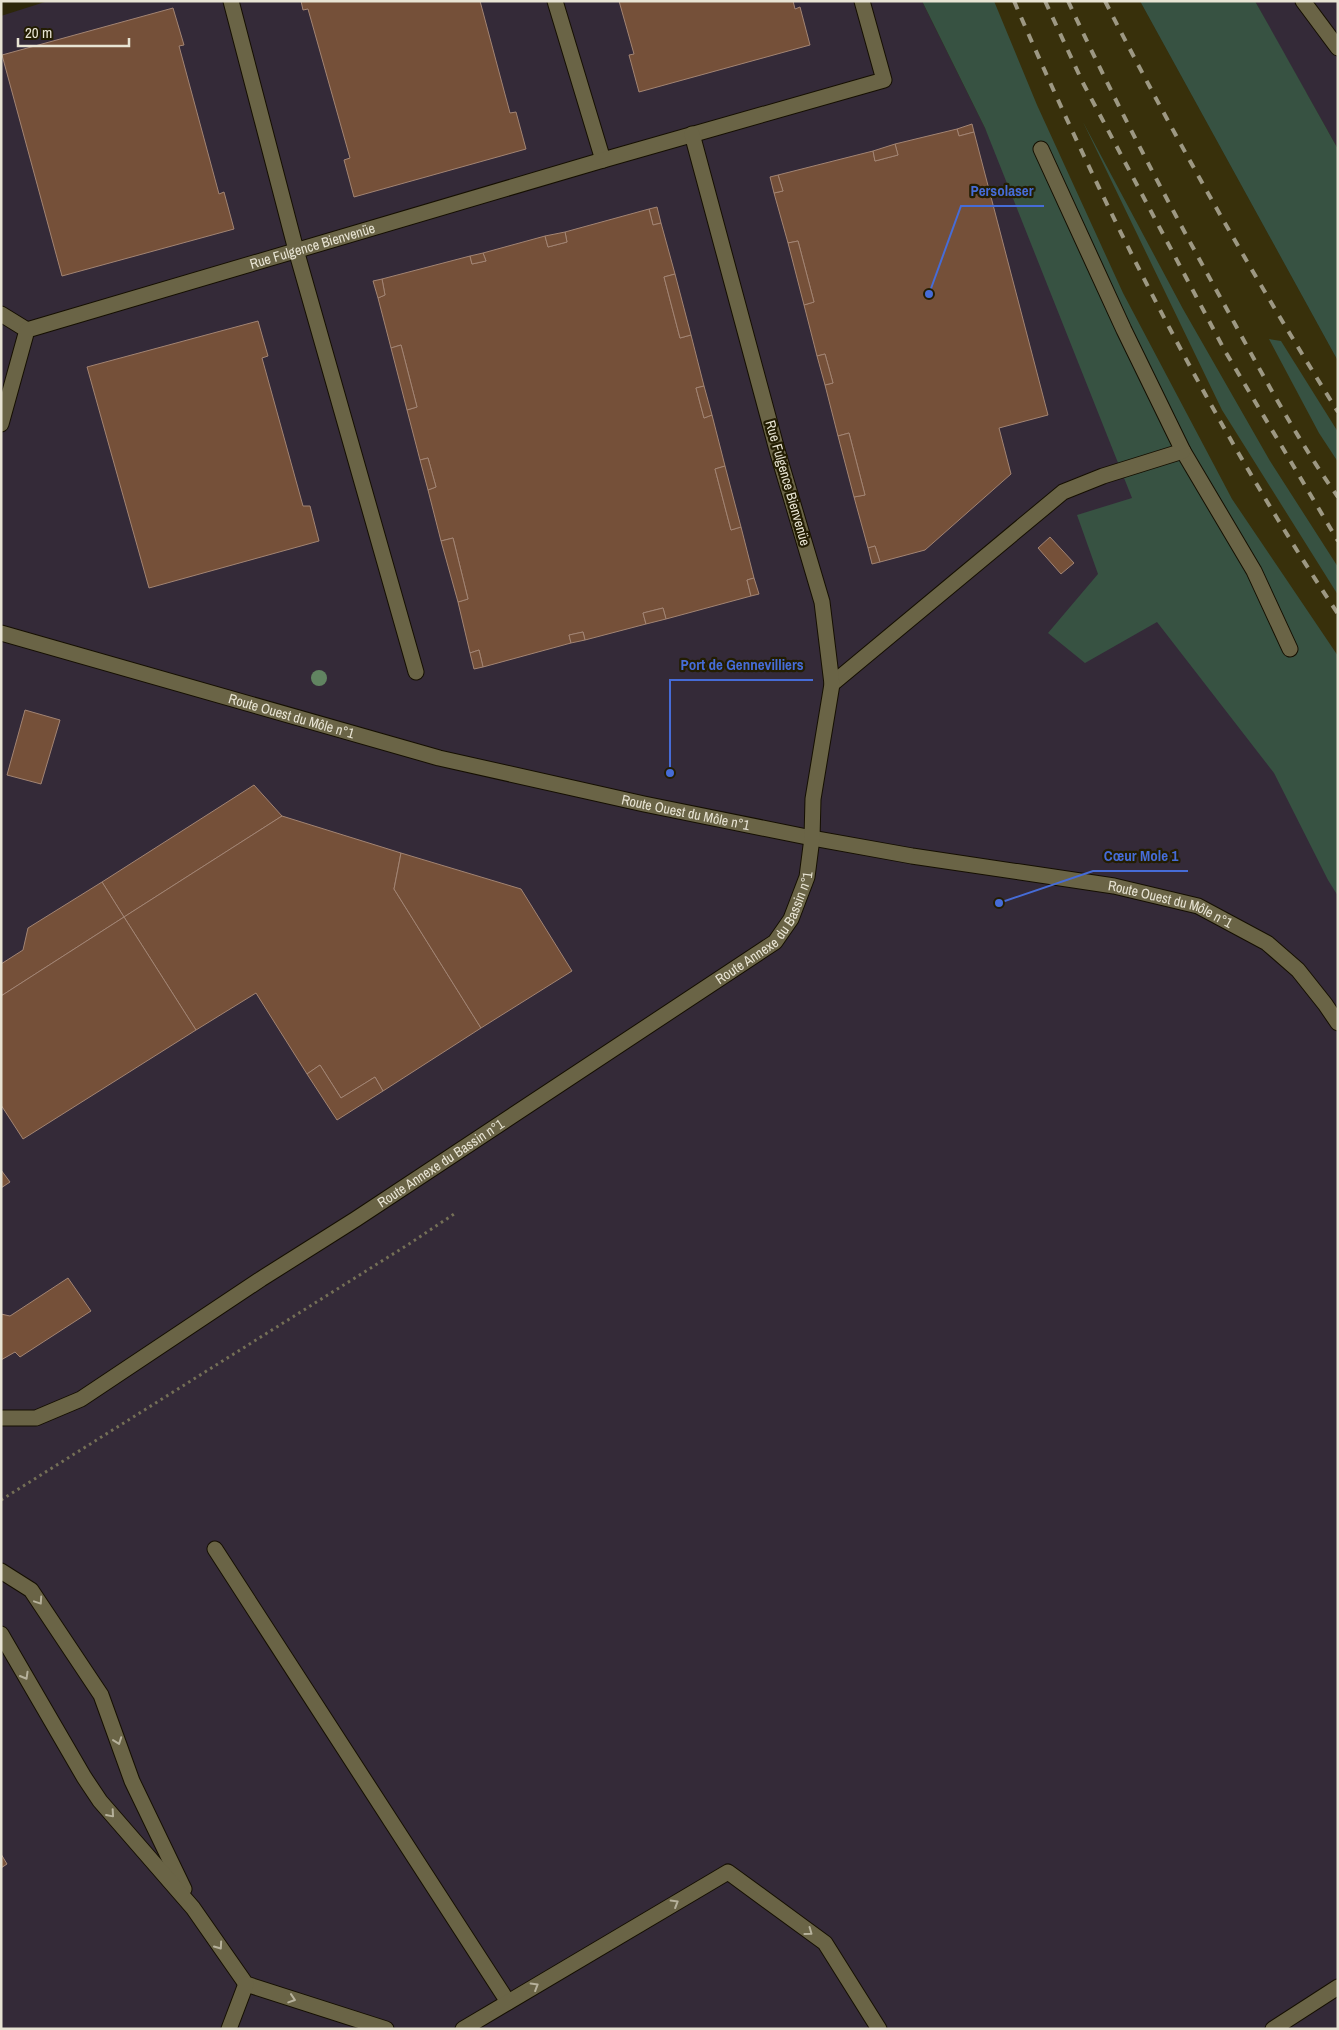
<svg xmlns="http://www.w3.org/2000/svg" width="1339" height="2030" viewBox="0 0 1339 2030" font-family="'Archivo Narrow',sans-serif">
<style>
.built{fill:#38300b}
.industrial{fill:#342a38}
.green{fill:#375242}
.building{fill:#755039;stroke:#a28473}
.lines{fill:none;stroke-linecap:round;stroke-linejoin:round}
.lane-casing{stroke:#150f00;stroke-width:17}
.street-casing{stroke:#150f00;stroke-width:17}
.path{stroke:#757057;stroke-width:3;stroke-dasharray:2.5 4;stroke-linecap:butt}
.lane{stroke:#6a6446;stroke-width:15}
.street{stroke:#6a6446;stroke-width:15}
.rail{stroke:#9d9883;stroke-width:4;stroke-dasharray:9 9;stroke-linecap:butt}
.tree{fill:#618461}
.oneway{stroke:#b6b19b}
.labels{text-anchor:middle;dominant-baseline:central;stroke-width:4.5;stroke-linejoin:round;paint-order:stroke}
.street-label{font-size:14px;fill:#e8e4d4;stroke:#231d02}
.leader{fill:none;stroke:#466cd7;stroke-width:2}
.callout-dot{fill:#466cd7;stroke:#231d02;stroke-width:2}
.callout-label{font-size:15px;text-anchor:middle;font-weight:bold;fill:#466cd7;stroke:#231d02;stroke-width:4.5;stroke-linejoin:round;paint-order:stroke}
</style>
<rect width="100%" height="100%" fill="#2d270a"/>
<path class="built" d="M922 1H1140L1338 361V735Z"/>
<g class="industrial">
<path d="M48 1H922L1152 464 1338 735V2029H1V16Z"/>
<path d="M1255 1H1338V149L1275 38Z"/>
</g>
<g class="green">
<path d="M922 1H994L1037 105 1123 293 1232 499 1338 656V896L1328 880 1274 773 1157 622 1085 663 1048 633 1098 574 1077 515 1132 498 985 128Z"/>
<path d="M1140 1H1255L1338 149V361Z"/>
<path d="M1083 122 1183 309 1270 461 1338 567V595L1222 410Z"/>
<path d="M1269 339 1281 341 1338 432V462L1319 433Z"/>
</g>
<g class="building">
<path d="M301 1H480L510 113 516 112 526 149 354 197 344 160 350 158 308 9 303 10Z"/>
<path d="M619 1H793L795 9 800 7 810 45 639 92 629 55 634 54Z"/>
<path d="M173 8 184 45 179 46 219 194 224 192 234 229 62 276 2 55Z"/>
<path d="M972 124 974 132 959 136 957 129Z"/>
<path d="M957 129 959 136 974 132 1048 415 999 428 1011 474 925 550 880 562 875 546 868 548 854 497 865 495 849 433 838 436 825 385 833 383 825 354 817 356 804 305 814 302 798 241 788 243 774 193 783 191 778 175 873 151 875 161 898 155 895 144Z"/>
<path d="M895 144 898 155 875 161 873 151Z"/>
<path d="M778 175 783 191 774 193 770 177Z"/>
<path d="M657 207 661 223 653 225 649 209Z"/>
<path d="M649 209 653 225 661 223 675 274 664 277 680 338 691 335 704 386 696 388 704 418 712 415 725 466 715 469 731 530 741 527 754 578 747 580 751 596 666 619 663 608 643 613 646 624 585 640 583 632 569 635 571 643 483 667 479 650 470 653 458 602 468 599 453 538 441 541 428 490 436 487 428 458 420 460 407 410 417 407 401 345 391 348 378 298 385 295 382 279 470 256 472 264 486 261 483 253 545 236 548 247 567 242 565 232Z"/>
<path d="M565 232 567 242 548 247 545 236Z"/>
<path d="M798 241 814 302 804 305 788 243Z"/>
<path d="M483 253 486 261 472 264 470 256Z"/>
<path d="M675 274 691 335 680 338 664 277Z"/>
<path d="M382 279 385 295 378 298 373 281Z"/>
<path d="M258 321 268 356 262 358 303 506H310L319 541 149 588 87 367Z"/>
<path d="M401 345 417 407 407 410 391 348Z"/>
<path d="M825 354 833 383 825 385 817 356Z"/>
<path d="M704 386 712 415 704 418 696 388Z"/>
<path d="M849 433 865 495 854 497 838 436Z"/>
<path d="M428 458 436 487 428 490 420 460Z"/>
<path d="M725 466 741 527 731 530 715 469Z"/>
<path d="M1050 537 1074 563 1061 574 1038 548Z"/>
<path d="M453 538 468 599 458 602 441 541Z"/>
<path d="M875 546 880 562 872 564 868 548Z"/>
<path d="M754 578 759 594 751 596 747 580Z"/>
<path d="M663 608 666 619 646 624 643 613Z"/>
<path d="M583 632 585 640 571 643 569 635Z"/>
<path d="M479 650 483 667 474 669 470 653Z"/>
<path d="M25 710 60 720 41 784 7 775Z"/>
<path d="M254 785 282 816 124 917 102 882Z"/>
<path d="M282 816 401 853 394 889 481 1028 383 1091 375 1077 341 1098 320 1065 307 1074 256 993 196 1030 124 917Z"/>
<path d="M401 853 521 889 572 971 481 1028 394 889Z"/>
<path d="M102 882 124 917 1 996V964L23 950 28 928Z"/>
<path d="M124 917 196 1030 23 1139 1 1105V996Z"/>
<path d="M320 1065 341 1098 375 1077 383 1091 337 1120 307 1074Z"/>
<path d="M1 1170 10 1182 1 1188Z"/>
<path d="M68 1278 91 1311 20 1357 15 1352 1 1360V1314L10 1316Z"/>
<path d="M1 1854 7 1864 1 1868Z"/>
</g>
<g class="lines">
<g class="lane-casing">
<g id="lane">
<path d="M1303 1 1338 48"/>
<path d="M1183 451 1254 571 1290 649"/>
<path d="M832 684 1063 492 1103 476 1183 451 1124 330 1041 149"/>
<path d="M215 1549 508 2002"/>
<path d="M1 1571 31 1590 101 1695 132 1781 184 1889"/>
<path d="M1 1634 84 1777 100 1801 193 1908 246 1984 386 2029"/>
<path d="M229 2029 246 1984"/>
<path d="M463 2029 728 1872 825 1943 879 2029"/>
</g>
</g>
<g class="street-casing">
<g id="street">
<path d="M231 1 296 250 416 672"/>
<path d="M555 1 603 160"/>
<path d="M1 314 27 330"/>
<path id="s1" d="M1 424 27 330 603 160 884 80 862 1"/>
<path id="s2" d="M1 633 439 758 644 804 812 838 912 856 1114 886 1198 906 1267 943 1298 970 1325 1004 1338 1023"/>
<path id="s3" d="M1 1418H36L81 1399 261 1279 356 1219 775 942 791 919 807 877 812 838 813 799 832 684 822 602 777 450 692 134"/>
<path d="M1273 2029 1338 1987"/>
</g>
</g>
<path class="path" d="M1 1500 409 1244 454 1214"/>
<use href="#lane" class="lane"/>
<use href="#street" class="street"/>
<g class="rail">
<path d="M1014 1C1106 213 1210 421 1338 614"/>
<path d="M1045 1 1083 83 1225 351 1338 541"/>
<path d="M1068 1C1116 104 1169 205 1224 304 1259 368 1296 438 1338 497"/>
<path d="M1105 1C1177 142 1254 278 1338 412"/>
</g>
</g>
<circle class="tree" cx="319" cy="678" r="8"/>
<defs><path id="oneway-chevron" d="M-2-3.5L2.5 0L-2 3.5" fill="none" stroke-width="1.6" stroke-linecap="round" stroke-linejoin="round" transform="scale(1.25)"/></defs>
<g class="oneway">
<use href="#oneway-chevron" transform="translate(39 1601) rotate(56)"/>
<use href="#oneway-chevron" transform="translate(25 1676) rotate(60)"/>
<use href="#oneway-chevron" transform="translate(118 1741) rotate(70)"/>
<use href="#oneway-chevron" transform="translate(111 1814) rotate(49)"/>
<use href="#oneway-chevron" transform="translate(675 1903) rotate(-31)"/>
<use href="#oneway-chevron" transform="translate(809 1932) rotate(36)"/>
<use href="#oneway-chevron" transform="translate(219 1946) rotate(55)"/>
<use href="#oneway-chevron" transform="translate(535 1986) rotate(-31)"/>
<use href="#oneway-chevron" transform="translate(292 1999) rotate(18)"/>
</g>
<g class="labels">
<g class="street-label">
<text stroke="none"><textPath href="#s1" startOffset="395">Rue Fulgence Bienvenüe</textPath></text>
<text transform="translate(788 483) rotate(74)">Rue Fulgence Bienvenüe</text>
<text stroke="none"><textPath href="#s2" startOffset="302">Route Ouest du Môle n°1</textPath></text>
<text stroke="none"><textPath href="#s2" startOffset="708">Route Ouest du Môle n°1</textPath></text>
<text stroke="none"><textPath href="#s2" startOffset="1202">Route Ouest du Môle n°1</textPath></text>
<text stroke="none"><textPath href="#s3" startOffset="919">Route Annexe du Bassin n°1</textPath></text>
<text stroke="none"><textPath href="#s3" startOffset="514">Route Annexe du Bassin n°1</textPath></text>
</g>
</g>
<path class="leader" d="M929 294L961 206H1044M670 773L670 680H813M999 903L1093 871H1188"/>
<g class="callout-dot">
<circle cx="929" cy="294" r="5"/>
<circle cx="670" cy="773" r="5"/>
<circle cx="999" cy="903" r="5"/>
</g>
<g class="callout-label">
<text x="1002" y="196">Persolaser</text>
<text x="742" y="670">Port de Gennevilliers</text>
<text x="1141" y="861">Cœur Mole 1</text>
</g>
<rect width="1339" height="2030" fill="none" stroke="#e8e4d4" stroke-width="5"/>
<path d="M18 38v8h111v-8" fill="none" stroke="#e8e4d4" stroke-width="2.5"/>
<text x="25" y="38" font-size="15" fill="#e8e4d4" stroke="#231d02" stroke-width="4" paint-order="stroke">20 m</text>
</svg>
